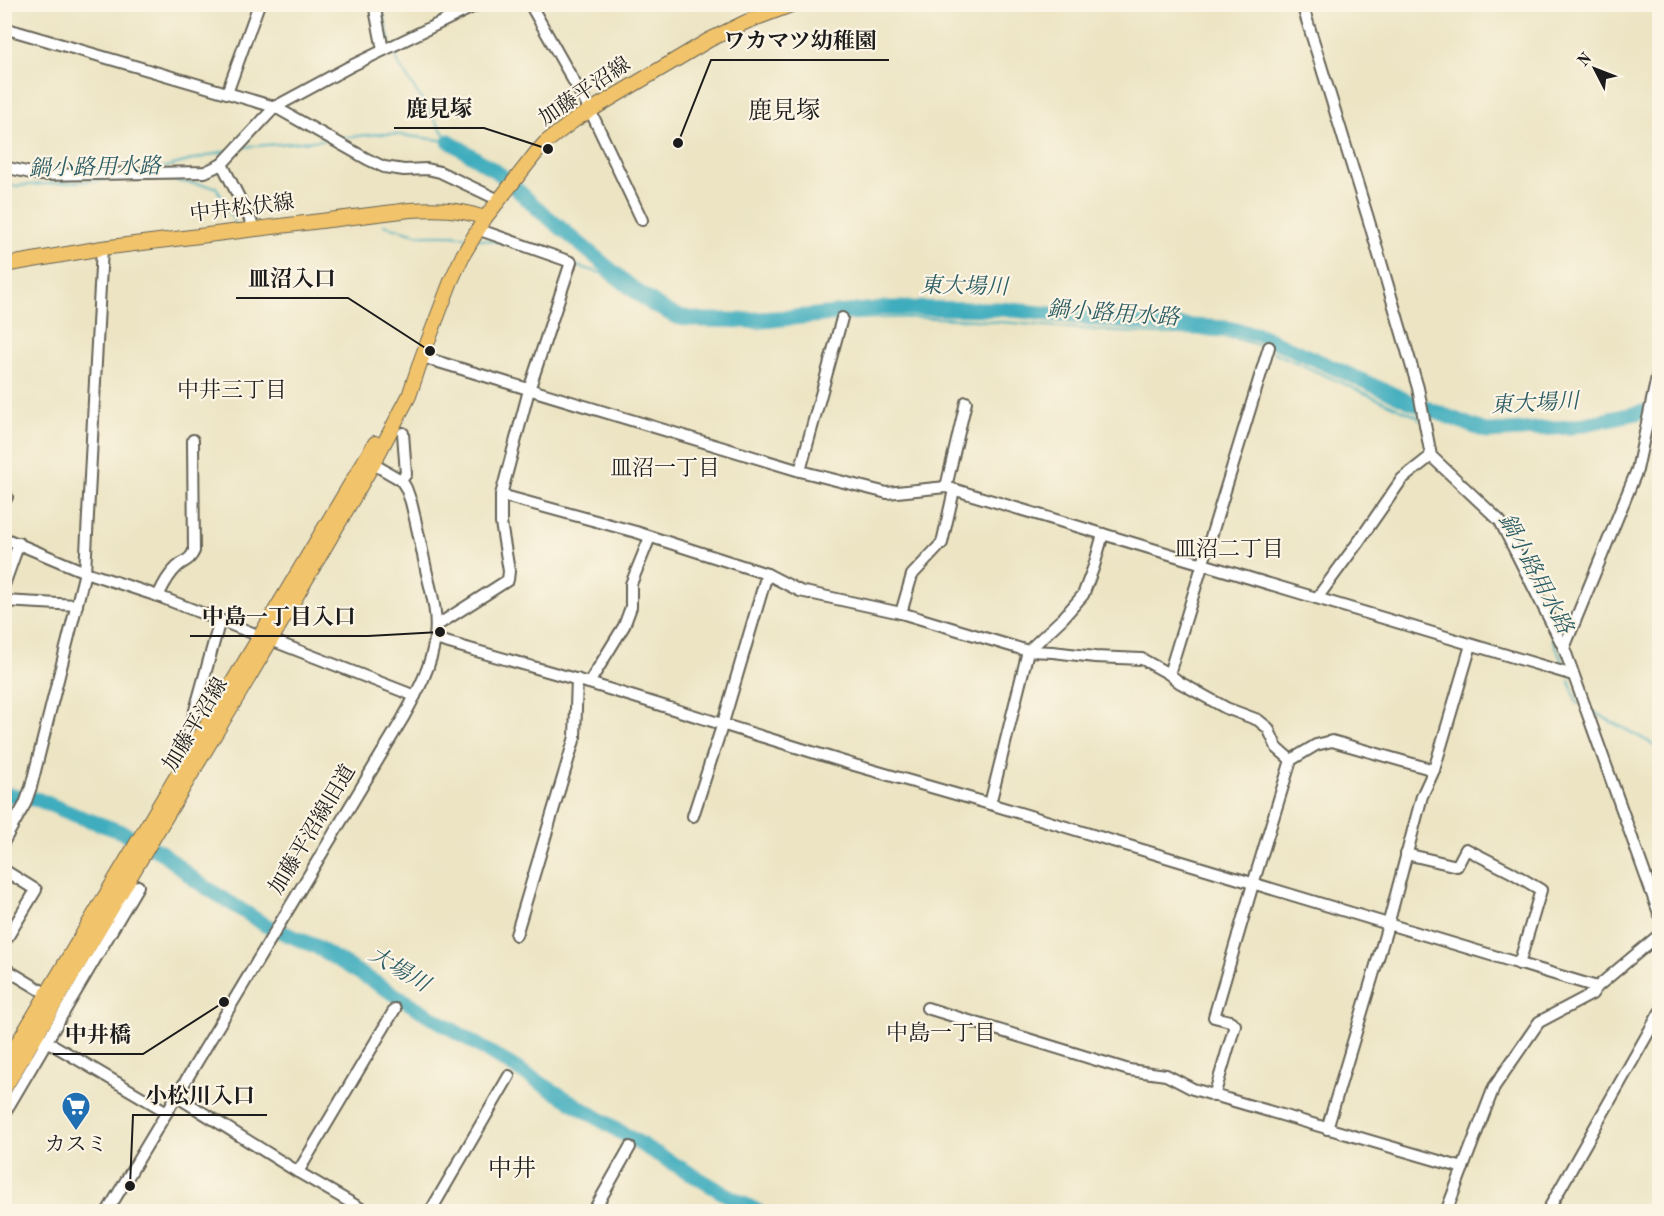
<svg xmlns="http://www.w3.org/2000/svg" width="1664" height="1216" viewBox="0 0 1664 1216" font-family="'Old Standard TT','Noto Serif JP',serif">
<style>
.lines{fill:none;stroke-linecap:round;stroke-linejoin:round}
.stream{stroke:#40adbe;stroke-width:2}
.river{stroke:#40adbe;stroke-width:15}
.minor-casing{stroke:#656256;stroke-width:14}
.major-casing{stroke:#656256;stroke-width:16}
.minor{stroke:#fff;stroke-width:10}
.major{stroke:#f1c36a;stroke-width:14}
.labels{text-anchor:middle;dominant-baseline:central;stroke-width:4.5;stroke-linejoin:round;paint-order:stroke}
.street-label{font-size:21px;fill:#1c1c1c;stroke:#fcf5e5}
.poi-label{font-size:21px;fill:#1c1c1c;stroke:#fcf5e5}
.water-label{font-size:22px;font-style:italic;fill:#2c5d65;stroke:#fcf5e5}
.neighbourhood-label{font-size:22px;fill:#1c1c1c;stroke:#fcf5e5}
.quarter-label{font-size:24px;fill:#1c1c1c;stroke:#fcf5e5}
.leader{fill:none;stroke:#1c1c1c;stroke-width:2}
.callout-dot{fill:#1c1c1c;stroke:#fcf5e5;stroke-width:2}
.callout-label{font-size:22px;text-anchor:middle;font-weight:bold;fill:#1c1c1c;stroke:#fcf5e5;stroke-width:4.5;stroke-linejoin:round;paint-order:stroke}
</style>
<rect width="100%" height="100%" fill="#fcf5e5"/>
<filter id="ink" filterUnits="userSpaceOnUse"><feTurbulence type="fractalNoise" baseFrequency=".0167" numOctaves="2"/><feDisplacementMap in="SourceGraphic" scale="12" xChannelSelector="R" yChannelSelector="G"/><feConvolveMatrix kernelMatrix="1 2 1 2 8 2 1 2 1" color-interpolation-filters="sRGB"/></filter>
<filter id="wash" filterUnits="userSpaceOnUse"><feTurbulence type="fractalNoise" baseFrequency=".008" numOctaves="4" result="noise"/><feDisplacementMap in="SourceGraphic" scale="24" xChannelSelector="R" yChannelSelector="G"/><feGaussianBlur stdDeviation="1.35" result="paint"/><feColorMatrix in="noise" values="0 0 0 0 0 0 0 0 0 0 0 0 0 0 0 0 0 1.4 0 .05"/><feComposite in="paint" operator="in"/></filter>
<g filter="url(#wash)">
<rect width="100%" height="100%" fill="#ece4c3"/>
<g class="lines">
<g class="stream">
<path d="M381 4 390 42"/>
<path d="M394 50 399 65 448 140"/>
<path d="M339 138 377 134H391L449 141"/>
<path d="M243 147 324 140"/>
<path d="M150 168 166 167 229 150"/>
<path d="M142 178H156L216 187 235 223"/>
<path d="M4 185 14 186 136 178"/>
<path d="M384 225 420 235H452L467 237"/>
<path d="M479 239 500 242"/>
<path d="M574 265 601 273 647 309 674 323 682 325 758 328 838 320"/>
<path d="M844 320C943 311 1040 328 1139 333 1181 335 1226 331 1265 348"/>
<path d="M1273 352 1418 417 1419 420"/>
<path d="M1552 637 1565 668"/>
<path d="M1569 679 1577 703 1579 704"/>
<path d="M1592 711 1660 748"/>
</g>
<g class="river">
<path d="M449 141 500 174 538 209 634 289 664 310 678 316 702 320H743L806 316 886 308 1002 309 1139 323 1227 328 1260 335 1413 403 1488 432 1571 427 1642 412 1660 413"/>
<path d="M4 794 39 800 75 815 122 832 164 854 196 881 265 925 315 946 647 1148 725 1194 759 1212"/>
</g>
</g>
</g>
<g filter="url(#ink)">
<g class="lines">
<g class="minor-casing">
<g id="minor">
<path d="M374 4 383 50"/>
<path d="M530 4 590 110 642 220"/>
<path d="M1302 4 1368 218 1418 388 1431 456 1500 521 1564 648 1660 916"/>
<path d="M4 28 275 107 367 159 384 167 404 170 427 169 440 172 499 200"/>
<path d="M227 93 259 4"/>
<path d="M4 167 40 175 205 172 222 164"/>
<path d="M255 229 222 164 275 107 349 67 479 4"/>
<path d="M422 357 800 471 887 493 946 487 1573 675"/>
<path d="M800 471 842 318"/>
<path d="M401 480 406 474 403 433"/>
<path d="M946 487 966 402"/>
<path d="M4 490 7 497 4 501"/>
<path d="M501 495 636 532 767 574 800 591 901 613 1028 651 1053 652 1095 657 1142 659 1169 674 1179 682 1226 708 1258 720 1268 728 1277 748 1291 760"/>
<path d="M4 538 85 572 158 596 260 636"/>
<path d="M4 585 19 543"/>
<path d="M158 596C163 586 168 575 177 567 184 560 189 562 194 551L193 440"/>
<path d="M1317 598 1359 541 1402 479 1431 456"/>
<path d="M4 601 77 605"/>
<path d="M901 613 912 575 942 543 954 490"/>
<path d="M436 626 508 580 509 571 501 523V495L529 390 571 262 477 229"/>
<path d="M435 639 589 683 854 765 990 804 1597 987"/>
<path d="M271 640 415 696"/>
<path d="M1564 648 1637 470 1660 363"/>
<path d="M1169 674 1269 347"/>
<path d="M589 683 624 626 631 607V584L650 537"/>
<path d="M189 732 220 620"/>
<path d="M990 804 1028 651 1063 618 1083 595 1094 566 1103 534"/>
<path d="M693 816 723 723 767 574"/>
<path d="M4 841 25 804 31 787 85 572 102 248"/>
<path d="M1406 854 1457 866 1466 849 1511 872 1541 890 1519 964"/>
<path d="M4 870 36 890 4 943"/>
<path d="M516 935 575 737 577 679"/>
<path d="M4 968 47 994"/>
<path d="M927 1008 1129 1070 1166 1075 1193 1089 1463 1168"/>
<path d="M43 1039 167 1112"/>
<path d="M176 1096 298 1172 367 1212"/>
<path d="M1214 1096 1235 1025 1230 1021 1214 1017 1253 884 1291 760 1316 745 1332 741 1434 770"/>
<path d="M4 1114 138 886"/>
<path d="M1327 1129 1388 925 1422 796 1434 770 1471 645"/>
<path d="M298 1172 395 1009"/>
<path d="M107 1212 403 718C417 693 432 666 435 637 438 616 432 594 427 574 422 550 417 526 411 502L406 488 401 480 368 461"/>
<path d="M430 1212 509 1076"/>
<path d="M593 1212 630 1147"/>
<path d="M1446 1212 1494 1087 1539 1022 1592 994 1597 987 1660 934"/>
<path d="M1547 1212 1660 1012"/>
</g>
</g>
<g class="major-casing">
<g id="major">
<path d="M4 265 102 248 410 210C439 208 458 209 485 218"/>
<path d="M4 1066 375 443"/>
<path d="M4 1089 271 640 373 464 409 396 422 357 451 281 463 255 485 218 536 153 546 142 576 119 709 40 746 22 794 4"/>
</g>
</g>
<use href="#minor" class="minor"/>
<use href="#major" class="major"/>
</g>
</g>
<defs>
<g id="supermarket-pin" transform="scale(1.5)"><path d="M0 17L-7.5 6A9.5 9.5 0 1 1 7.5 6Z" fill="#1f6fb2" stroke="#fcf5e5"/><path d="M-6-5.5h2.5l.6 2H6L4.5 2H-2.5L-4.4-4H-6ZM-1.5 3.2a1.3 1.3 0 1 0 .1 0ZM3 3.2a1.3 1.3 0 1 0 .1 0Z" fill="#fff"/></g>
</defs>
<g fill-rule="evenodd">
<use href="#supermarket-pin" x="76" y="1106"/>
</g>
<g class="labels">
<g class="street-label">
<text transform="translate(585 92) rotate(-34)">加藤平沼線</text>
<text transform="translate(242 209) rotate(-7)">中井松伏線</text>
<text transform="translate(196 725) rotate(-59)">加藤平沼線</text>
<text transform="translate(313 830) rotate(-59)">加藤平沼線旧道</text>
</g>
<g class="poi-label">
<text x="76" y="1145">カスミ</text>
</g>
<g class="water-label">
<text transform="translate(95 168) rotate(-1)">鍋小路用水路</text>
<text transform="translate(964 287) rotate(1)">東大場川</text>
<text transform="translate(1113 314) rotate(4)">鍋小路用水路</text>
<text transform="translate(1535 404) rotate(-3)">東大場川</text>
<text transform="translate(1535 574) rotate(62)">鍋小路用水路</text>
<text transform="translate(399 970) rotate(31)">大場川</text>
</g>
<g class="neighbourhood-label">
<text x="232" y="391">中井三丁目</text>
<text x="665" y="469">皿沼一丁目</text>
<text x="1229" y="550">皿沼二丁目</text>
<text x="941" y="1034">中島一丁目</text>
</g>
<g class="quarter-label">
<text x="784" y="112">鹿見塚</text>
<text x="512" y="1170">中井</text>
</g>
</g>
<path class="leader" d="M678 143L711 60H889M548 149L484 128H394M430 351L348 298H236M440 632L368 636H190M224 1002L143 1054H53M130 1186L133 1115H267"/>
<g class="callout-dot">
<circle cx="678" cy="143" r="6"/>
<circle cx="548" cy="149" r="6"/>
<circle cx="430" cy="351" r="6"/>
<circle cx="440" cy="632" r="6"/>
<circle cx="224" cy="1002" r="6"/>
<circle cx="130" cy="1186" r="6"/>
</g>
<g class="callout-label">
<text x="800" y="48">ワカマツ幼稚園</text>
<text x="439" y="116">鹿見塚</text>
<text x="292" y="286">皿沼入口</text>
<text x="279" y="624">中島一丁目入口</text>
<text x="98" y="1042">中井橋</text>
<text x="200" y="1103">小松川入口</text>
</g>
<rect width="1664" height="1216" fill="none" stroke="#fcf5e5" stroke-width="24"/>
<g transform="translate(1595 69) rotate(312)" stroke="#fcf5e5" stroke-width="4.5" paint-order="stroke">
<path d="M0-4.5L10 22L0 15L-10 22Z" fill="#1c1c1c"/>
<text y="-9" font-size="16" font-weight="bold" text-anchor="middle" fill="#1c1c1c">N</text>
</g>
</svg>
